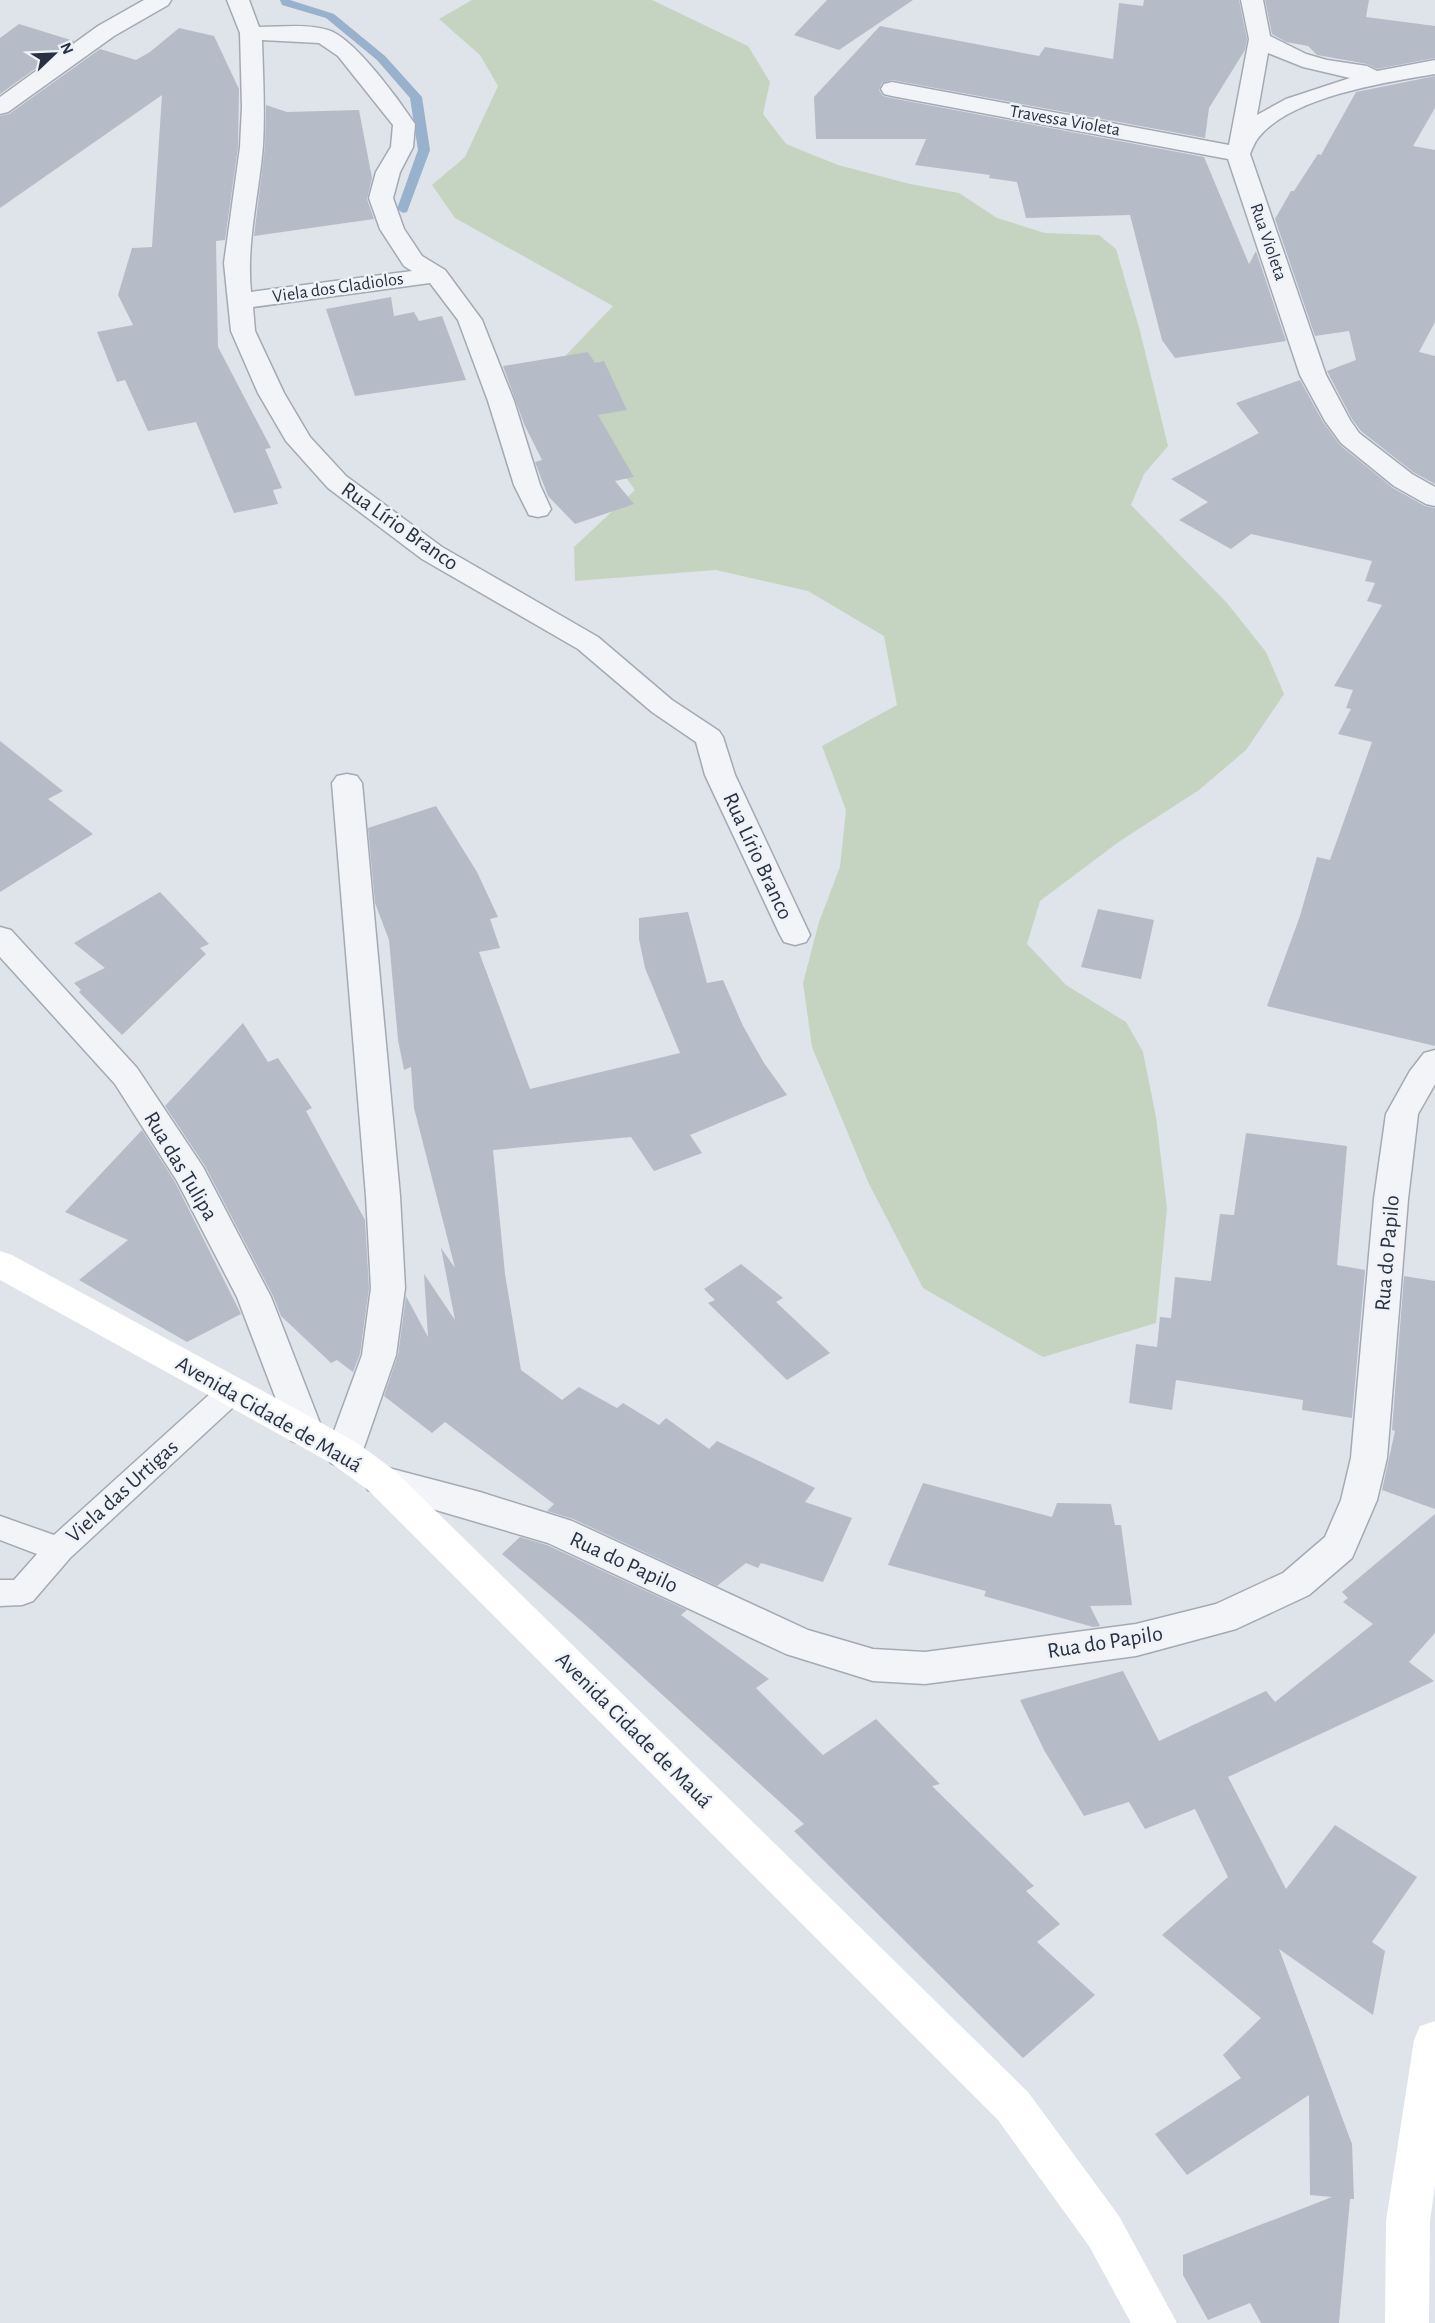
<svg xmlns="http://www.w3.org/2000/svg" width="1435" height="2323" viewBox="0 0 1435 2323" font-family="'Alegreya Sans',sans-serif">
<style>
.green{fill:#c5d4c0}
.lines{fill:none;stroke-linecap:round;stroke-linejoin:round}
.stream{fill:#98b1cc;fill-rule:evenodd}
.building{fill:#b6bcc7}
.lane-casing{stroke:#a4aab4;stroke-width:3}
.street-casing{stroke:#a4aab4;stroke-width:3}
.lane{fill:#f2f4f8;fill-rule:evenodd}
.street{fill:#f2f4f8;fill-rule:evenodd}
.secondary{fill:#fff;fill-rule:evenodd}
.labels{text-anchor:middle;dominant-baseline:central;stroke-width:5;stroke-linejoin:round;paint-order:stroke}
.far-street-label{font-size:18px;fill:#273142;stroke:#eff2f7}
.street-label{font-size:22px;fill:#273142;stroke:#eff2f7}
</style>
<rect width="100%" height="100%" fill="#dfe3ea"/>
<path class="green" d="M472 0H652L748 46 770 82 763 114 786 144 838 165 910 184 959 193 997 218 1045 233 1099 235 1116 249 1140 331 1168 446 1144 474 1131 505 1227 603 1266 652 1284 694 1246 750 1199 790 1120 841 1040 901 1027 944 1066 985 1126 1022 1143 1052 1156 1117 1167 1208 1156 1323 1043 1357 923 1288 869 1184 812 1047 803 983 819 922 840 867 846 810 822 746 897 705 884 636 808 591 716 570 575 581 574 547 635 490 585 421 546 376 613 306 455 218 432 185 465 157 498 86 480 55 439 19Z"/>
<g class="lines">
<path class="stream" d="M280 0H290L334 14 385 56 422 97 430 150 407 212 403 213 397 209 418 150 410 98 377 60 326 18 282 5Z"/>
</g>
<g class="building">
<path d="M827 0H913L839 50 794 35Z"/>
<path d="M1144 0H1239L1247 39 1245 50 1209 108 1205 138 892 80 882 83 879 90 883 96 891 98 1204 157 1249 264 1256 251 1286 341 1175 358 1162 340 1130 215 1026 218 1017 182 989 178 990 175 915 165 926 139H816L814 97 880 26 1039 56 1045 47 1113 59 1119 3 1143 6Z"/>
<path d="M1265 0H1369L1366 17 1435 26V58L1377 69 1367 64 1317 55 1308 46 1286 42 1272 34Z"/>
<path d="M19 24 74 41 0 94V38Z"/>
<path d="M179 28 214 36 239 89 238 147 225 240 216 241 218 347 271 448 265 449 282 488 273 490 278 504 234 513 196 422 148 431 125 380 117 382 97 332 133 325 118 295 132 248 152 247 162 95 0 208V116L9 114 100 49 136 60 150 52Z"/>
<path d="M1435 76V108L1413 146 1435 150V322L1419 352 1435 356V484L1413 472 1361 431 1352 419 1327 371 1356 360 1349 331 1315 336 1275 219 1291 191H1294L1318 154 1321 155 1356 92Z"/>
<path d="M266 105 287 112 359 110 372 178 367 199 374 219 254 236 265 146Z"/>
<path d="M391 297 394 316 414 312 419 321 442 316 466 380 355 396 326 309Z"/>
<path d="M588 352 595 363 604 361 627 410 598 415 634 477 615 481 634 504 575 524 548 496 535 462 542 460 524 424 503 366Z"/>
<path d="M1300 380 1323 422 1340 445 1393 488 1425 506 1435 508V1046L1267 1006 1300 916 1317 857 1330 860 1372 742 1338 734 1351 709 1346 708 1353 690 1334 686 1382 605 1367 601 1375 583 1365 581 1372 561 1251 534 1231 549 1179 520 1208 502 1171 479 1259 433 1236 403Z"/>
<path d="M0 741 63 791 48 799 93 834 0 892Z"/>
<path d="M436 806 477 872 498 917 490 919 500 948 479 952 530 1089 680 1053 645 968 639 939V918L688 912 707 983 723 980 743 1026 764 1063 787 1095 690 1135 702 1153 654 1171 631 1137 493 1150 505 1274 521 1370 562 1400 579 1387 617 1408 623 1403 659 1425 666 1418 709 1449 717 1441 815 1488 805 1502 852 1518 823 1582 761 1563 758 1568 746 1563 717 1586 573 1519 547 1511 554 1504 445 1422 432 1433 384 1396 398 1355 406 1296 428 1337 424 1274 455 1320 441 1248 455 1268 414 1108 411 1067 404 1070 398 1040 389 940 375 903 368 828Z"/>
<path d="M160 892 209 944 200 948 206 954 122 1035 79 992 81 990 74 983 105 968 74 943Z"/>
<path d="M1098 909 1154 920 1141 979 1081 967Z"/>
<path d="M243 1023 268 1062 278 1058 312 1108 306 1111 365 1220 369 1288 360 1354 353 1372 337 1360 331 1363 281 1316 273 1296 205 1166 165 1106Z"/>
<path d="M142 1130 175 1182 241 1314 187 1342 79 1280 128 1240 65 1212Z"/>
<path d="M1246 1133 1347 1146 1337 1265 1365 1270 1352 1418 1302 1410 1303 1400 1176 1380 1172 1410 1129 1403 1136 1344 1157 1347 1160 1317 1171 1318 1175 1277 1211 1281 1220 1214 1234 1215Z"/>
<path d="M741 1264 783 1298 776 1302 830 1353 787 1380 708 1303 715 1300 704 1289Z"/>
<path d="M1404 1276 1435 1281V1509L1382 1490 1395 1431 1392 1430Z"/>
<path d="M923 1483 1052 1517 1057 1503 1111 1504 1115 1525H1121L1132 1605 1090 1606 1100 1626 1093 1627 984 1596 986 1591 888 1565Z"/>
<path d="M1435 1514V1633L1409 1662 1434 1681 1228 1777 1286 1889 1335 1825 1417 1877 1372 1942 1385 1951 1373 2015 1279 1949 1352 2144 1354 2199H1350L1339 2323H1261L1250 2303 1208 2320 1183 2275V2255L1332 2197 1310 2195 1309 2095 1187 2175 1155 2134 1241 2078 1223 2055 1261 2018 1162 1935 1228 1877 1195 1809 1145 1829 1129 1802 1084 1816 1044 1750 1020 1700 1123 1671 1159 1741 1266 1691 1275 1702 1373 1624 1343 1602 1348 1598 1342 1592Z"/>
<path d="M520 1537 547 1545 687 1610 681 1615 769 1679 756 1688 823 1755 876 1719 940 1784 932 1786 1034 1886 1026 1891 1060 1924 1037 1942 1095 1995 1023 2058 794 1831 804 1824 587 1626 502 1554Z"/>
</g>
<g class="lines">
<g class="lane-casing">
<path id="lane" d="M232 1380 242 1383 246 1391 242 1399 70 1558 33 1601 22 1605 0 1606V1580H14L37 1554 0 1540V1516L54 1535 222 1383Z"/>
</g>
<g class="street-casing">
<g id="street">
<path d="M144 0H171L168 5 114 36 8 112 0 114V97L98 26Z"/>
<path d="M227 0H249L259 27C282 27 312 23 333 32 358 44 399 100 415 124L413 147 400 172 393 198 404 229 422 256 445 270 482 320 514 401 540 485 551 509 547 515 538 517 529 515 514 485 488 401 458 320 430 283 253 307 255 331 284 393 310 437 346 476 442 547 598 637 672 700 719 731 723 737 735 775 810 935 806 942 795 945 784 942 780 935 705 775 696 742 652 712 578 649 422 559 328 488 286 441 258 393 231 331 224 263 240 147 242 107 240 33ZM262 40 319 43 338 56 393 125 391 147 376 172 369 198 380 229 404 266 412 271 251 292C246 243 259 195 263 146 265 110 263 75 262 40Z"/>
<path d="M1241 0H1263L1270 36 1306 54 1327 60 1367 66 1377 71 1435 60V74C1386 82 1290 97 1258 138 1255 142 1252 149 1250 154L1326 375 1350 420 1359 433 1412 474 1435 487V506L1426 504 1394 486 1341 443 1325 421 1300 375 1228 159 892 96 884 94 881 89 884 84 892 82 1229 145 1249 39ZM1268 53 1303 67 1350 78 1286 99 1257 115Z"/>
<path d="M347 774 357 776 362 783 400 1196 405 1288 396 1355 362 1453 357 1463 344 1467 331 1463 326 1453 362 1355 371 1288 366 1196 332 783 337 776Z"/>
<path d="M0 927 11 930 137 1068 203 1167 271 1297 323 1431 318 1441 305 1445 292 1441 237 1297 177 1181 115 1084 0 957Z"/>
<path d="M1435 1050V1084L1418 1114 1408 1199 1387 1458 1377 1500 1352 1558 1309 1595 1236 1629 1136 1656 925 1684 873 1681 786 1654 548 1543 368 1490 363 1480 368 1470 381 1466 480 1492 572 1521 808 1630 873 1649 925 1652 1136 1624 1216 1604 1283 1573 1325 1537 1341 1500 1351 1458 1374 1199 1386 1114 1410 1071 1424 1053Z"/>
</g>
</g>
<use href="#lane" class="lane"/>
<use href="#street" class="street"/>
<g class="secondary">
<path d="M0 1251 12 1255 318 1421 357 1443 394 1470 1028 2092 1119 2216 1177 2323H1131L1089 2246 998 2120 368 1490 331 1463 0 1280Z"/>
<path d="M1435 2021V2185L1430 2221 1429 2323H1385L1386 2221 1414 2040 1420 2026Z"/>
</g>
</g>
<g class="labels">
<g class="far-street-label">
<text transform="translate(1065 121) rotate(10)">Travessa Violeta</text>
<text transform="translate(1268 242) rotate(71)">Rua Violeta</text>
<text transform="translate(338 288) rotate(-8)">Viela dos Gladiolos</text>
</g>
<g class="street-label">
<text transform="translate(400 526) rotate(35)">Rua Lírio Branco</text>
<text transform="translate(758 856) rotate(65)">Rua Lírio Branco</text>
<text transform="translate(181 1166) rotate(59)">Rua das Tulipa</text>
<text transform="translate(1387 1253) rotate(-85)">Rua do Papilo</text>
<text transform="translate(269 1414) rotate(30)">Avenida Cidade de Mauá</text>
<text transform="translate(122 1491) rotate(-42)">Viela das Urtigas</text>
<text transform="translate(624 1562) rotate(25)">Rua do Papilo</text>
<text transform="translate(1105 1642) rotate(-9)">Rua do Papilo</text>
<text transform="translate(634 1730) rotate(45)">Avenida Cidade de Mauá</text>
</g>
</g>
<g transform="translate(54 54) rotate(67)" stroke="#eff2f7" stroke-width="4.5" paint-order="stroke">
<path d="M0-4.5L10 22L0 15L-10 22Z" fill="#273142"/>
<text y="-9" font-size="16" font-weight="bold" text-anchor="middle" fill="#273142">N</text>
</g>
</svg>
